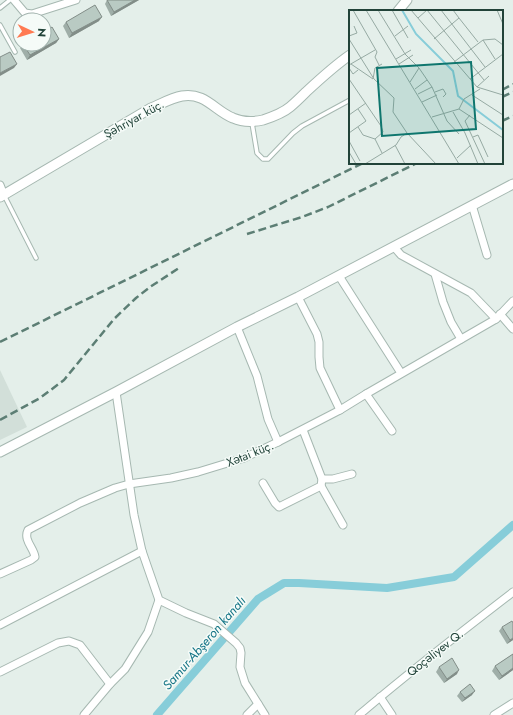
<svg xmlns="http://www.w3.org/2000/svg" width="513" height="715" viewBox="0 0 513 715" font-family="Jost,sans-serif">
<style>
.built{fill:#d2dfd9}
.lines{fill:none;stroke-linecap:round;stroke-linejoin:round}
.canal{stroke:#87cdd9;stroke-width:8}
.service-casing{stroke:#a6b8b1;stroke-width:5.5}
.minor-casing{stroke:#a6b8b1;stroke-width:9}
.tertiary-casing{stroke:#a6b8b1;stroke-width:11}
.service{stroke:#fff;stroke-width:3.5}
.minor{stroke:#fff;stroke-width:7}
.tertiary{stroke:#fff;stroke-width:9}
.rail{stroke:#5c7e74;stroke-width:2.5;stroke-dasharray:8 4;stroke-linecap:butt}
.wall{fill:#9faea8}
.shaded-wall{fill:#828d88}
.building{fill:#b9cac3;stroke:#828d88}
.labels{text-anchor:middle;dominant-baseline:central;stroke-width:3;stroke-linejoin:round;paint-order:stroke}
.street-label{font-size:12px;fill:#214339;stroke:#f5fbf8}
.water-label{font-size:13px;font-style:italic;fill:#147485;stroke:#f5fbf8}
.inset-river{fill:none;stroke:#87cdd9;stroke-width:2}
.inset-road{fill:none;stroke:#96aaa3;stroke-width:1}
.view{fill:#0f766e;fill-opacity:0.15;stroke:#0f766e;stroke-width:2}
.inset-edge{fill:none;stroke:#214339;stroke-width:2}
</style>
<rect width="100%" height="100%" fill="#e4efea"/>
<path class="built" d="M0 370 27 427 0 440Z"/>
<g class="lines">
<path class="canal" d="M157 715 258 599 284 583H299L387 588 454 577 513 525"/>
<g class="service-casing">
<g id="service">
<path d="M0 8 10 0"/>
<path d="M0 25 15 52"/>
<path d="M252 123 257 153 263 159H268L293 133 302 126 350 100"/>
<path d="M4 195 36 258"/>
</g>
</g>
<g class="minor-casing">
<g id="minor">
<path d="M14 0 25 13 32 14 76 0"/>
<path d="M0 185 4 195"/>
<path d="M472 205 487 255"/>
<path d="M394 247 401 255 471 293 496 319"/>
<path d="M435 274 443 302 451 322 461 339"/>
<path d="M339 276 401 373"/>
<path d="M298 297 317 334 319 342V357L320 368 340 410"/>
<path d="M500 314 513 329"/>
<path d="M237 327 257 376 268 419 278 442"/>
<path d="M116 392 134 515 142 551 159 600 186 613 214 624 236 643 240 648 241 653 240 667 245 683 265 715"/>
<path d="M366 394 392 431"/>
<path d="M322 479H333L352 474"/>
<path d="M263 483 275 503 279 507 321 486 322 479 303 430"/>
<path d="M321 486 343 525"/>
<path d="M0 574 31 560 35 557C34 548 23 540 28 530L80 503 115 488 129 484 171 478 198 472 244 458 278 442 340 410 366 394 496 319 513 301"/>
<path d="M0 625 142 551"/>
<path d="M0 672 58 643 69 641 80 645 110 684"/>
<path d="M380 697 392 715"/>
<path d="M84 715 110 684 125 669 148 632 159 600"/>
<path d="M247 715 258 704"/>
<path d="M359 715C409 672 461 632 513 592"/>
<path d="M494 715 513 703"/>
</g>
</g>
<g class="tertiary-casing">
<g id="tertiary">
<path d="M398 11 407 0"/>
<path d="M0 197 151 108C161 104 171 98 182 96 205 92 215 111 233 118 242 122 254 122 263 120 272 117 283 113 290 107 296 102 301 97 306 92 320 79 334 66 350 55"/>
<path d="M0 452 116 392 237 327 298 297 513 184"/>
</g>
</g>
<use href="#service" class="service"/>
<use href="#minor" class="minor"/>
<use href="#tertiary" class="tertiary"/>
<g class="rail">
<path d="M502 90 513 84"/>
<path d="M502 97 513 92"/>
<path d="M502 121 513 116"/>
<path d="M247 234 302 217 328 207 417 163"/>
<path d="M0 342 363 163"/>
<path d="M0 420 40 398 64 380 114 319 136 298 150 287 179 268"/>
</g>
</g>
<g class="wall">
<path d="M107 0H139L111 16 105 4Z"/>
<path d="M99 21 69 38 63 26 66 22Z"/>
<path d="M59 39 56 43 27 60 20 48 23 44H44Z"/>
<path d="M502 627 513 640 507 644 499 631Z"/>
<path d="M513 654V670L499 680 492 671 495 666Z"/>
<path d="M439 667 457 674 444 683 436 672Z"/>
<path d="M460 692 472 695 462 702 457 696Z"/>
</g>
<g class="shaded-wall">
<path d="M135 0H139L111 16 114 12Z"/>
<path d="M102 17 99 21 69 38 72 33Z"/>
<path d="M59 39 56 43 27 60 30 55Z"/>
<path d="M17 64 14 68 0 76V73Z"/>
<path d="M513 638V640L507 644 510 640Z"/>
<path d="M513 668V670L499 680 502 676Z"/>
<path d="M459 670 457 674 444 683 447 679Z"/>
<path d="M475 691 472 695 462 702 465 698Z"/>
</g>
<g class="building">
<path d="M107 0H135L114 12Z"/>
<path d="M95 5 102 17 72 33 66 22Z"/>
<path d="M52 27 59 39 30 55 23 44H44V32Z"/>
<path d="M10 52 17 64 0 73V57Z"/>
<path d="M512 621 513 623V638L510 640 502 627Z"/>
<path d="M513 654V668L502 676 495 666Z"/>
<path d="M452 658 459 670 447 679 439 667Z"/>
<path d="M470 684 475 691 465 698 460 692Z"/>
</g>
<g class="labels">
<g class="street-label">
<text transform="translate(134 119) rotate(-29)">Şəhriyar küç.</text>
<text transform="translate(250 454) rotate(-22)">Xətai küç.</text>
<text transform="translate(435 653) rotate(-38)">Qoçəliyev Q.</text>
</g>
<g class="water-label">
<text transform="translate(204 643) rotate(-49)">Samur-Abşeron kanalı</text>
</g>
</g>
<g transform="translate(349 10)">
<rect width="154" height="154" fill="#e4efea"/>
<path class="inset-river" d="M53 0 67 24 104 61 109 86 154 120"/>
<path class="inset-road" d="M4 0 28 42 26 47 30 55M17 0 110 154M29 0 56 44 70 58 83 77 98 111 110 124M43 0 59 28M62 0 128 77 154 85M78 0 135 70M92 0 136 57M148 0 154 14M69 8 78 0M110 8 129 32M0 26 8 23 5 16M46 26 59 16M0 29 25 69 45 88 44 102 58 123 87 154M85 29 110 8 104 0M134 30 146 49M47 49 62 40M105 52 134 30 146 29 154 35M2 54 24 69 26 58 33 54M50 54 64 45M0 55 26 40M0 58 4 64 9 60M0 69 32 116 34 122 26 129 33 143M121 69 154 44M61 72 70 58M128 77 140 66M66 79 78 70M86 82 94 79 97 84 94 87M69 84 83 77M123 85 154 105M73 92 88 85M110 99 154 128M104 102 116 123 129 154M0 105 17 93M121 105 116 111 136 154M83 107 110 99 115 89 131 79M9 117 14 125 26 129M0 123 17 111 9 99M124 127 129 125 139 147M0 131 11 151M46 135 56 154M0 142 7 154M108 148 122 135M16 154 47 135 52 127 58 123"/>
<path class="view" d="M122 52 127 119 33 126 28 58Z"/>
<rect width="154" height="154" class="inset-edge"/>
</g>
<g transform="translate(32 32) rotate(94)"><circle r="19" fill="#f5fbf8" stroke="#a0b1ac"/>
<path d="M0-3L7 15L0 10L-7 15Z" fill="#ff7a52"/>
<text y="-6" font-size="11" font-weight="bold" text-anchor="middle" fill="#214339">N</text>
</g>
</svg>
